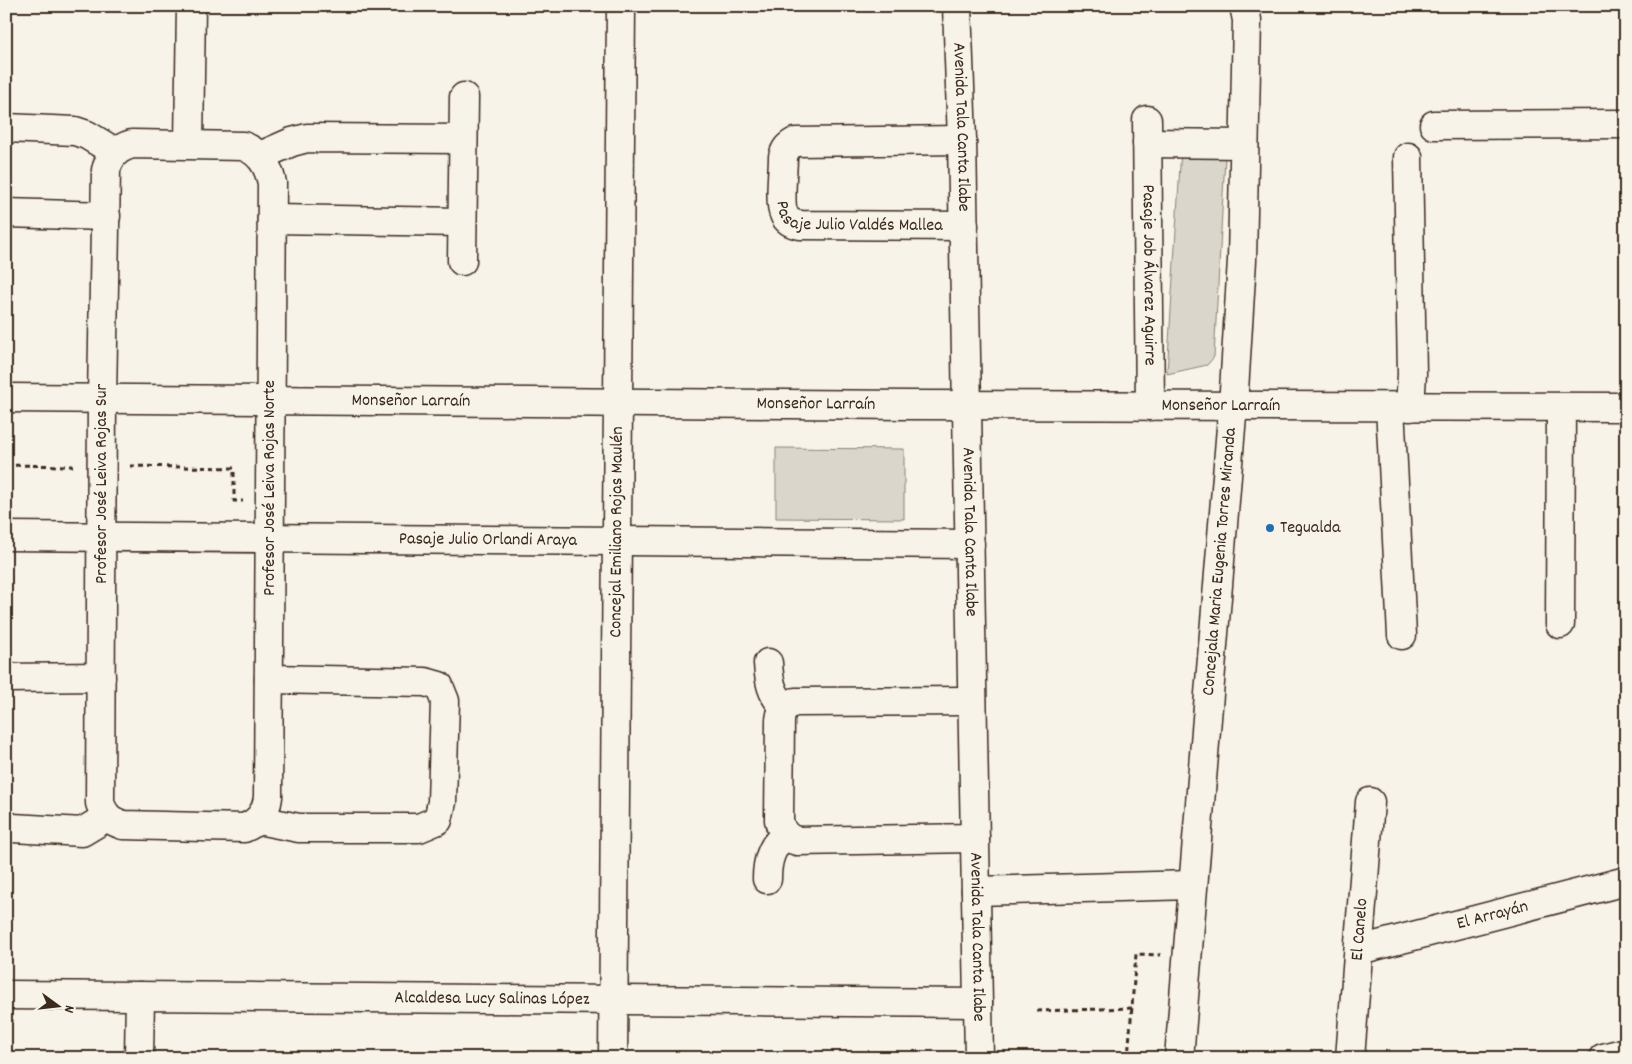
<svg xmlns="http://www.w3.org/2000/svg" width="1632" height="1064" viewBox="0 0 1632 1064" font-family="Dekko,sans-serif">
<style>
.green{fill:#dbd6cb;stroke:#8b8074}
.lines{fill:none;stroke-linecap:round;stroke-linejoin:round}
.minor-casing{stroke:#3b2a1e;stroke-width:31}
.path{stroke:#3b2a1e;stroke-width:3;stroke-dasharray:5 4;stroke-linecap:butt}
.minor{stroke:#f7f3e8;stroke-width:28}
.poi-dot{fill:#1f6fb2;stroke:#f7f3e8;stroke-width:2}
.labels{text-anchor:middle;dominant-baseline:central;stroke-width:4;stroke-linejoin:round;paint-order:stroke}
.street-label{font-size:18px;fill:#3b2a1e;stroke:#f7f3e8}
.poi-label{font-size:18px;fill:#3b2a1e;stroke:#f7f3e8;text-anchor:start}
</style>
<rect width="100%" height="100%" fill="#f7f3e8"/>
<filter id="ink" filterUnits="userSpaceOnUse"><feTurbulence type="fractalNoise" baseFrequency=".02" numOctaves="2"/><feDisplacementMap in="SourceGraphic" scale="10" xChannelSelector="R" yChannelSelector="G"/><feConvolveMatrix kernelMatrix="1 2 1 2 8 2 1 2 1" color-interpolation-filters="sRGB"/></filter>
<g filter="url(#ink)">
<g class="green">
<path d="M1181 150 1225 158 1214 357 1207 365 1167 374Z"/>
<path d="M776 448 904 449V519L776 518Z"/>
</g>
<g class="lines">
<g class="minor-casing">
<g id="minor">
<path id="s1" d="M957 6 962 140 979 1058"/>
<path id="s2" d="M1147 120 1150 406"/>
<path d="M1434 125 1626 124"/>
<path d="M6 128 75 131 87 135 115 152"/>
<path id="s3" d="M962 140 795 142C788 146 785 149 783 157 783 170 779 204 784 214 787 222 793 224 801 225L964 226"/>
<path d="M1147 143 1244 144"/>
<path d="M132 144 243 146C260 152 268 165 272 183L268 797C266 813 259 822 244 828L123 825C110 821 104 815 100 803L102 399 106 170C110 155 118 148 132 144Z"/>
<path d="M189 144 191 6"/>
<path d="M260 156 292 142 307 138 463 139"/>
<path d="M1408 157 1412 374 1410 407"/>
<path d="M6 213 106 216"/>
<path d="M272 219 462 222"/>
<path d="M462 261 464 97"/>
<path id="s4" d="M6 398 909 405 1626 407"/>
<path d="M1390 407 1402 635"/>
<path id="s5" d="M6 536 970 544"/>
<path d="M1560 624 1561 407"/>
<path d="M768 663C769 680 771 695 785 707"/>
<path d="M6 678 101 677"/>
<path d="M972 701 795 702C785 705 781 710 780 720L779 820C781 831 786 838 797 841L975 838"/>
<path d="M258 820 299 828H419L438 820 442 802 445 701 439 686 425 682 269 679"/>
<path d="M6 825 13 828 82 832 107 817"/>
<path d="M767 879C767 861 771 846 785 835"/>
<path d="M976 891 1192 885"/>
<path id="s6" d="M1359 950 1626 881"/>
<path id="s7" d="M6 995 978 1003"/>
<path d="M139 1058 140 996"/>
<path id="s8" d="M613 1058 621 6"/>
<path id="s9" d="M1179 1058 1234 391 1242 260 1247 20 1244 6"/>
<path id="s10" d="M1350 1058 1370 802"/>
<path d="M1603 1058 1626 1052"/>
</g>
</g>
<g class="path">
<path d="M6 465 73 466"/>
<path d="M130 466 234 468V501H243"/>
<path d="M1037 1011 1132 1008"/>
<path d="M1128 1058 1136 954 1161 955"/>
</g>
<use href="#minor" class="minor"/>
</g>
</g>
<circle class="poi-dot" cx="1270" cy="528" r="5"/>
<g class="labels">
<g class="street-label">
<text stroke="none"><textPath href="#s1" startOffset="121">Avenida Tala Canta Ilabe</textPath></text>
<text stroke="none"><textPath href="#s3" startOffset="319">Pasaje Julio Valdés Mallea</textPath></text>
<text stroke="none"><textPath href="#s2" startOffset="155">Pasaje Job Álvarez Aguirre</textPath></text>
<text stroke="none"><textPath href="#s4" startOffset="405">Monseñor Larraín</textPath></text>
<text stroke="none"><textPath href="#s4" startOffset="810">Monseñor Larraín</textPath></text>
<text stroke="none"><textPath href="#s4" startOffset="1215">Monseñor Larraín</textPath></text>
<text transform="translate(102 484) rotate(-90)">Profesor José Leiva Rojas Sur</text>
<text transform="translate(270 488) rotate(-90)">Profesor José Leiva Rojas Norte</text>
<text stroke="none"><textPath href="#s8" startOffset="526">Concejal Emiliano Rojas Maulén</textPath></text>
<text stroke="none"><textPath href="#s1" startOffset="526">Avenida Tala Canta Ilabe</textPath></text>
<text stroke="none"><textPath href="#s5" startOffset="482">Pasaje Julio Orlandi Araya</textPath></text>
<text stroke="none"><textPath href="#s9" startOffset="498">Concejala Maria Eugenia Torres Miranda</textPath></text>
<text stroke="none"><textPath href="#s6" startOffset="138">El Arrayán</textPath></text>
<text stroke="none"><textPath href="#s10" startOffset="129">El Canelo</textPath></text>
<text stroke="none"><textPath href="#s1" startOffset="931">Avenida Tala Canta Ilabe</textPath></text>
<text stroke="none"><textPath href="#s7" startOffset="486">Alcaldesa Lucy Salinas López</textPath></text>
</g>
<g class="poi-label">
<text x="1280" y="528">Tegualda</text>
</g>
</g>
<rect width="1632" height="1064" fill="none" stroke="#f7f3e8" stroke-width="25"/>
<rect x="12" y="12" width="1607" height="1039" fill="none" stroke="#3b2a1e" stroke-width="2" filter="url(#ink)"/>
<g transform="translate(58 1006) rotate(105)" stroke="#f7f3e8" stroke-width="4" paint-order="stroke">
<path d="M0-4L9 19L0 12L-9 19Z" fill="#3b2a1e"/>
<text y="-8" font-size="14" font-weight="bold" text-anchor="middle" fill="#3b2a1e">N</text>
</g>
</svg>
